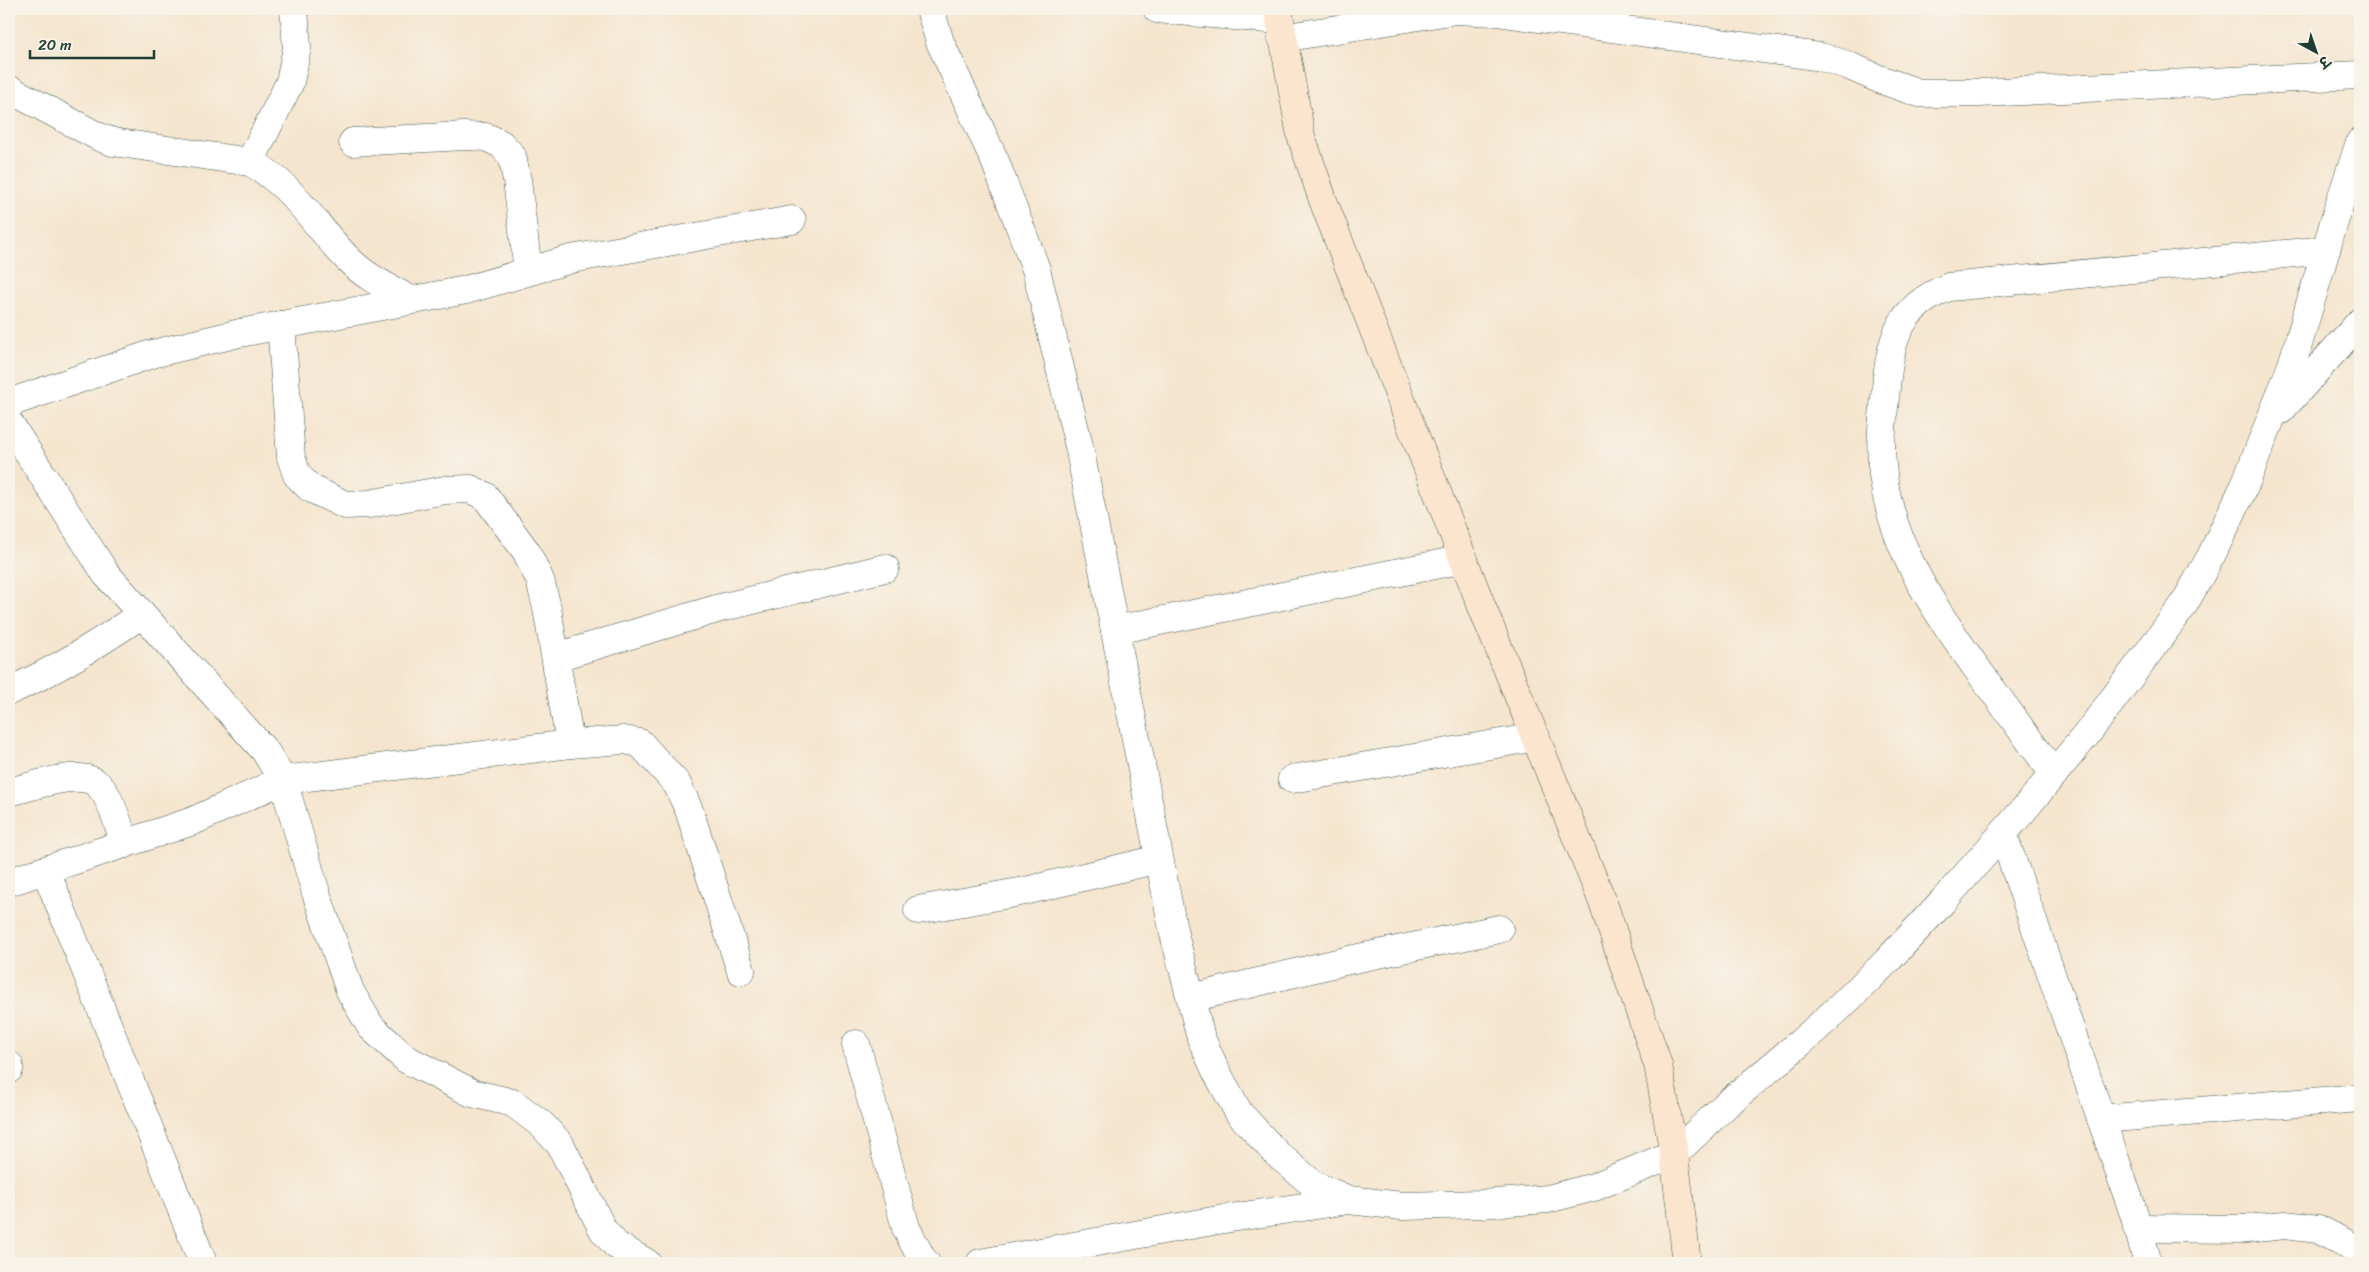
<svg xmlns="http://www.w3.org/2000/svg" width="2369" height="1272" viewBox="0 0 2369 1272" font-family="Sriracha,'Playpen Sans Deva',sans-serif">
<style>
.lines{fill:none;stroke-linecap:round;stroke-linejoin:round}
.street-casing{stroke:#3f564b;stroke-width:29}
.secondary-casing{stroke:#3f564b;stroke-width:29}
.street{stroke:#fff;stroke-width:28}
.secondary{stroke:#fce5cf;stroke-width:28}
</style>
<rect width="100%" height="100%" fill="#f7f3e8"/>
<filter id="ink" filterUnits="userSpaceOnUse"><feTurbulence type="fractalNoise" baseFrequency=".02" numOctaves="2"/><feDisplacementMap in="SourceGraphic" scale="10" xChannelSelector="R" yChannelSelector="G"/><feConvolveMatrix kernelMatrix="1 2 1 2 8 2 1 2 1" color-interpolation-filters="sRGB"/></filter>
<filter id="wash" filterUnits="userSpaceOnUse"><feTurbulence type="fractalNoise" baseFrequency=".0096" numOctaves="4" result="noise"/><feDisplacementMap in="SourceGraphic" scale="20" xChannelSelector="R" yChannelSelector="G"/><feGaussianBlur stdDeviation="1.12" result="paint"/><feColorMatrix in="noise" values="0 0 0 0 0 0 0 0 0 0 0 0 0 0 0 0 0 1.4 0 .05"/><feComposite in="paint" operator="in"/></filter>
<g filter="url(#wash)">
<rect width="100%" height="100%" fill="#f5e5ce"/>
</g>
<g filter="url(#ink)">
<g class="lines">
<g class="street-casing">
<g id="street">
<path d="M930 9 940 42 995 161 1036 269 1079 446 1174 934 1201 1038 1216 1071 1239 1113 1277 1154 1314 1185 1349 1200 1402 1206 1482 1204 1548 1199 1594 1187 1674 1154 1728 1103 1800 1043 1840 1007 1887 961 1943 901 2021 813 2087 734 2183 606 2211 556 2244 487 2292 365 2340 202 2360 142"/>
<path d="M1157 9 1279 20"/>
<path d="M1282 38 1456 10 1496 12 1821 57 1847 65 1879 79 1919 93H1979L2360 75"/>
<path d="M9 89 99 137 113 142 250 162C294 185 316 228 350 261 367 278 391 289 411 300"/>
<path d="M353 142 464 136 486 137 501 144 512 156 517 180 528 271"/>
<path d="M250 162 290 82 297 48 294 9"/>
<path d="M281 325 291 457 297 475 310 488 345 505 369 504 445 490 470 489 485 496 526 551 540 580 547 608 570 744"/>
<path d="M9 403 152 354 240 333 466 290 571 259 792 220"/>
<path d="M2281 410 2360 322"/>
<path d="M9 423 106 574 265 751 283 780 316 893 350 991 371 1027 406 1059 472 1093 513 1103 541 1124 560 1144 603 1230 616 1245 647 1263"/>
<path d="M1115 630 1464 559"/>
<path d="M556 657 720 608 885 568"/>
<path d="M9 691C57 670 99 643 142 614"/>
<path d="M2054 774C2029 740 2005 707 1980 673 1936 612 1893 551 1883 475 1879 446 1883 417 1886 388 1890 338 1900 306 1949 287L2326 250"/>
<path d="M1292 779 1536 737"/>
<path d="M9 792C31 787 75 770 95 782 110 792 119 827 125 844"/>
<path d="M2003 834 2134 1214 2148 1263"/>
<path d="M46 871 203 1263"/>
<path d="M9 882 193 821 283 780 570 744 624 740 640 743 677 784 689 810 741 971"/>
<path d="M918 910 1025 891 1159 859"/>
<path d="M1191 998 1349 960 1499 929"/>
<path d="M856 1044 906 1228 921 1257 926 1263"/>
<path d="M9 1065V1069"/>
<path d="M2101 1119 2360 1098"/>
<path d="M2137 1228 2246 1229 2285 1225 2318 1229 2351 1246 2360 1256"/>
<path d="M980 1263 1224 1219 1349 1200"/>
</g>
</g>
<g class="secondary-casing">
<path id="secondary" d="M1278 9 1301 136 1324 203 1484 612 1602 900 1630 983 1658 1065 1674 1154 1687 1263"/>
</g>
<use href="#street" class="street"/>
<use href="#secondary" class="secondary"/>
</g>
</g>
<rect width="2369" height="1272" fill="none" stroke="#f7f3e8" stroke-width="30"/>
<g transform="translate(2316 52) rotate(140)" stroke="#f7f3e8" stroke-width="4" paint-order="stroke">
<path d="M0-4L9 19L0 12L-9 19Z" fill="#1f3d34"/>
<text y="-8" font-size="14" font-weight="bold" text-anchor="middle" fill="#1f3d34">उ</text>
</g>
<path d="M30 50v8h124v-8" fill="none" stroke="#1f3d34" stroke-width="2.5"/>
<text x="38" y="50" font-size="15" fill="#1f3d34" stroke="#f7f3e8" stroke-width="4" paint-order="stroke">20 m</text>
</svg>
